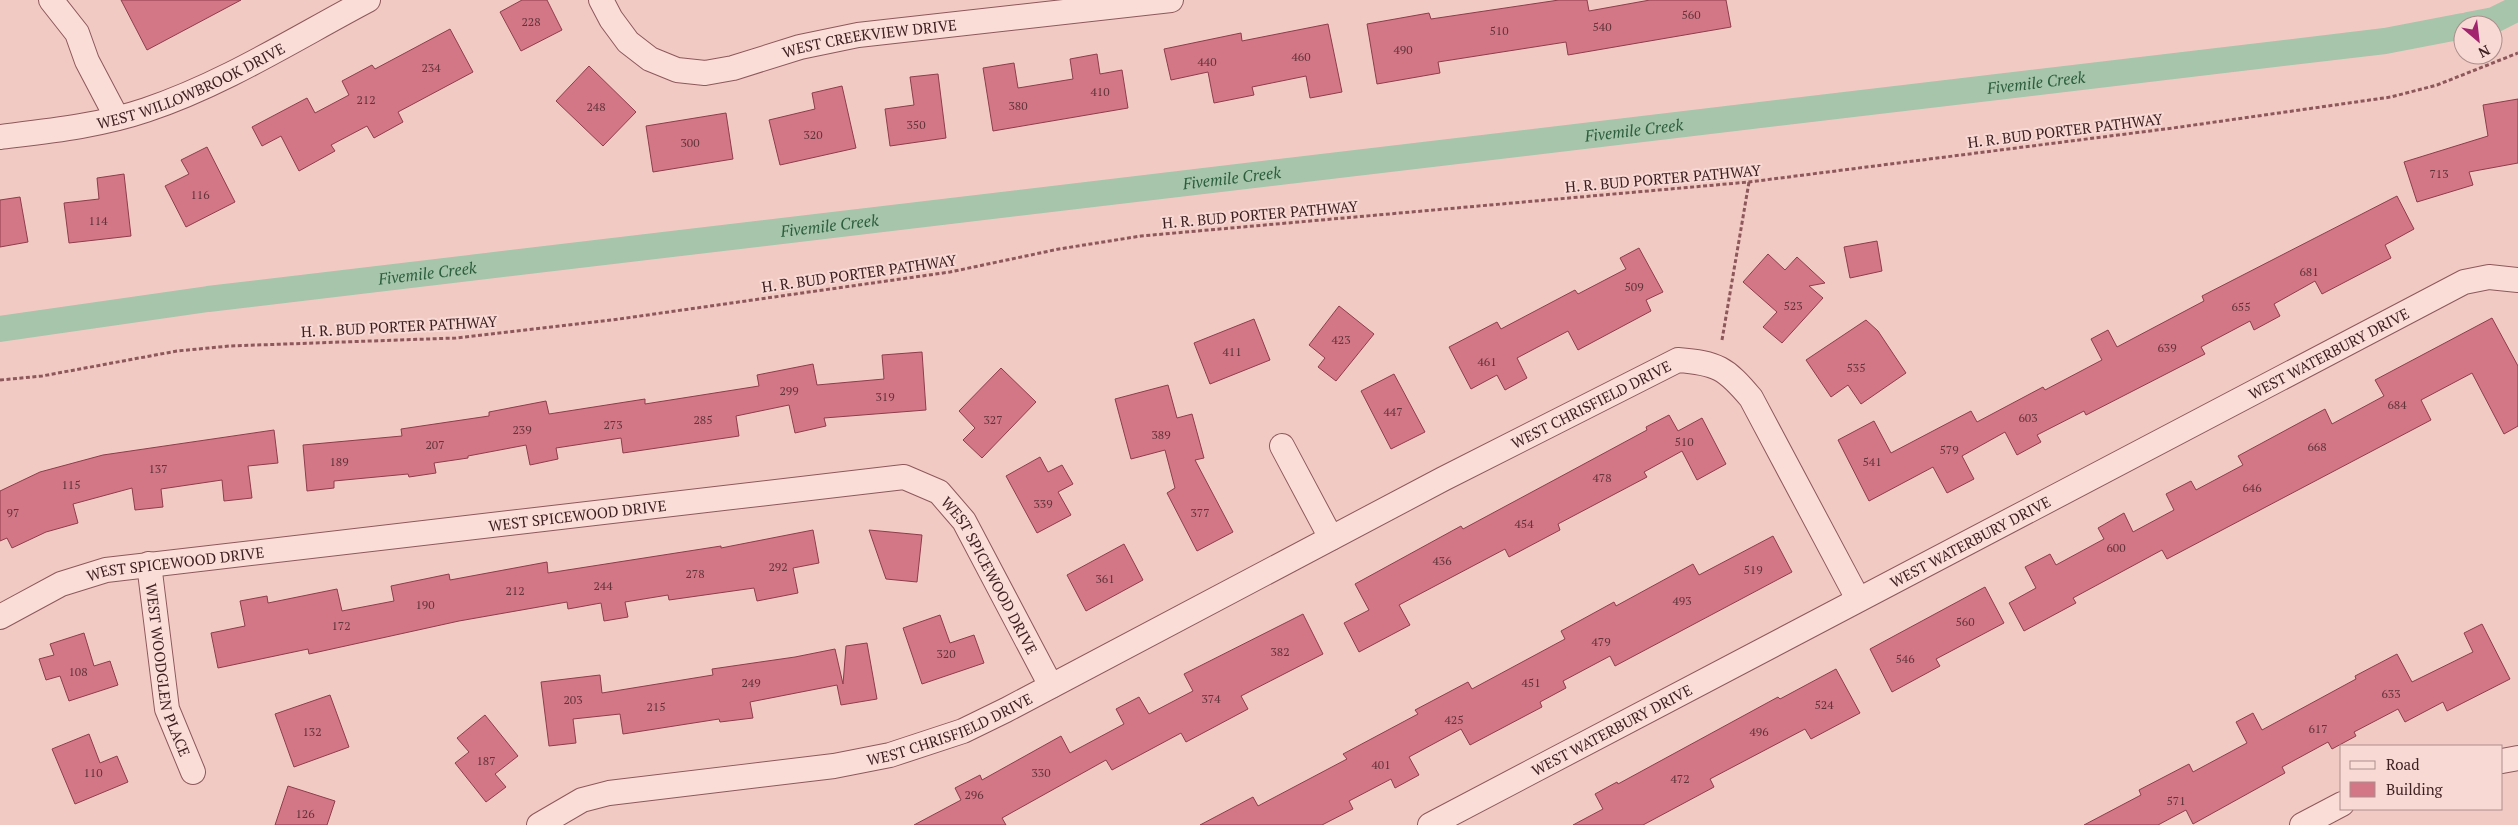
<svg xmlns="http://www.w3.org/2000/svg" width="2518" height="825" viewBox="0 0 2518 825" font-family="'PT Serif',serif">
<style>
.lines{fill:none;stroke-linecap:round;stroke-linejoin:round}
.canal{stroke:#a6c5aa;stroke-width:26}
.building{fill:#d37786;stroke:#8f3c4b}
.street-casing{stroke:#8e585b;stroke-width:26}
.path{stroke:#8e585b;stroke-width:3;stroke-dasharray:4 2.5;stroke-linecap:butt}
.street{stroke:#fbddd8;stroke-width:24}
.labels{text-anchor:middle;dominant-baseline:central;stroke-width:4;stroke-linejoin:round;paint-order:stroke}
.number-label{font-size:12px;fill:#62343a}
.street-label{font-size:15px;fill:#3d1e21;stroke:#f8d9d4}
.water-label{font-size:16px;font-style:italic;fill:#2c5e3e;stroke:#f8d9d4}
</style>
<rect width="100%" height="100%" fill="#f2cac4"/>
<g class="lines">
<g class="canal">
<path d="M2468 25 2494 20 2518 8"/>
<path id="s1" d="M0 329 208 299 2385 41 2463 26"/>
</g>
</g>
<g class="building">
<path d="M121 0H241L147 50Z"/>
<path d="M522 0H547L562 30 521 51 500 12Z"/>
<path d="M1559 0H1587L1589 11 1650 0H1726L1731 27 1568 55 1566 42 1438 62 1440 73 1377 84 1367 24 1429 13 1431 19Z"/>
<path d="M1328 24 1342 92 1310 98 1306 76 1252 87 1254 95 1214 103 1208 72 1171 80 1164 49 1241 33 1242 41Z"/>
<path d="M450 29 473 72 398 112 403 122 374 138 367 126 331 145 335 151 299 171 281 136 262 146 252 127 307 98 315 113 349 95 342 81 372 65 375 69Z"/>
<path d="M1097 54 1100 74 1122 70 1128 108 993 131 983 68 1014 63 1018 88 1073 79 1070 59Z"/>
<path d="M589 66 636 112 603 146 556 101Z"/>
<path d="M938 74 946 138 890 146 885 109 914 105 910 77Z"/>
<path d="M842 86 856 148 780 165 769 120 815 109 812 93Z"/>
<path d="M2518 99V163L2469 172 2473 185 2417 202 2404 162 2488 136 2483 105Z"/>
<path d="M726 113 733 159 653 172 646 126Z"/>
<path d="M207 147 235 202 186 227 165 186 189 174 181 160Z"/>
<path d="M124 174 131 236 69 243 64 203 99 199 97 178Z"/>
<path d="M2397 196 2414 229 2385 245 2391 258 2322 294 2315 281 2274 304 2280 316 2254 330 2250 321 2201 347 2205 354 2086 415 2084 411 2037 435 2041 442 2017 455 2005 432 1962 456 1974 479 1947 493 1933 467 1869 501 1838 440 1874 421 1891 453 1971 411 1977 422 2043 387 2045 390 2102 360 2091 339 2108 330 2117 347 2204 301 2202 296Z"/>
<path d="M20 197 28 242 0 247V200Z"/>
<path d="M1877 241 1882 271 1850 278 1844 247Z"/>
<path d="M1639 248 1663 292 1646 300 1651 311 1578 350 1568 331 1517 358 1527 378 1505 390 1497 375 1471 389 1449 347 1497 322 1501 329 1575 290 1578 294 1626 269 1620 258Z"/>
<path d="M1768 254 1785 270 1797 257 1825 283 1809 286 1823 298 1782 343 1763 327 1777 312 1743 282Z"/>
<path d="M1339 306 1374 334 1336 381 1318 367 1325 358 1309 345Z"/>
<path d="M2492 318 2518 366V426L2504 434 2472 373 2421 400 2431 420 2167 559 2162 550 2073 598 2076 603 2024 631 2009 603 2036 588 2025 567 2050 554 2056 565 2104 539 2098 528 2124 513 2133 532 2174 510 2166 494 2191 481 2196 490 2243 465 2238 456 2325 409 2332 424 2384 396 2375 380Z"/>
<path d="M1254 319 1270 360 1210 384 1194 343Z"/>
<path d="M1866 320 1878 331 1906 373 1861 404 1848 385 1831 397 1806 360Z"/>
<path d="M922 352 926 410 824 418 826 426 795 433 789 405 736 416 739 436 623 453 621 438 556 448 558 459 530 465 526 445 468 456V458L434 463 436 473 409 477 408 474 334 481V488L307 491 303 445 402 436 401 429 489 416V412L546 401 549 414 645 399V404L759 386 757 375 813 364 817 385 884 379 882 355Z"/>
<path d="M1001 368 1036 402 982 458 963 440 975 428 959 411Z"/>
<path d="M1394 374 1425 432 1391 449 1361 391Z"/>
<path d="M1168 385 1177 418 1192 414 1204 458 1195 460 1233 532 1197 551 1167 493 1175 488 1165 450 1131 459 1115 399Z"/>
<path d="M1669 415 1678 431 1702 418 1726 464 1697 480 1682 451 1644 472 1647 477 1558 524 1560 530 1509 557 1505 549 1399 605 1410 625 1359 652 1344 623 1369 610 1355 584 1461 526 1463 529 1558 478 1647 430 1646 427Z"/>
<path d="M274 430 278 463 248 466 252 498 224 501 222 480 161 489 163 507 135 510 132 488 73 504 78 523 46 532 12 548 7 538 0 541V491L40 472 103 455Z"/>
<path d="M1040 457 1048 472 1062 465 1073 484 1058 492 1071 515 1037 533 1006 476Z"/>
<path d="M813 530 819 563 793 568 798 593 757 601 754 588 669 600 668 595 625 602 628 617 604 621 601 603 568 609 567 602 459 621 309 654 308 649 218 668 211 633 245 626 240 601 267 596 268 603 337 589 342 611 394 601 391 586 449 574 450 580 547 562 548 573 721 546V548Z"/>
<path d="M869 530 922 535 917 582 886 579Z"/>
<path d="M1773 536 1792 572 1615 666 1610 656 1563 681 1566 688 1540 702 1542 707 1470 745 1461 729 1409 757 1419 775 1395 788 1391 779 1349 801 1353 809 1322 825H1200L1253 797 1258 806 1347 759 1343 754 1418 714 1415 710 1468 682 1472 689 1565 639 1561 631 1614 602 1616 606 1693 564 1699 575Z"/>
<path d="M1124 544 1143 580 1086 611 1067 575Z"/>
<path d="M1985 587 2004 623 1936 659 1940 666 1892 692 1870 649Z"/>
<path d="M1303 614 1323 654 1241 696 1248 709 1186 742 1181 733 1112 770 1106 760 1002 818 1006 825H914L961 800 955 788 980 775 982 780 1061 736 1070 753 1124 724 1116 709 1139 697 1149 714 1193 691 1184 674Z"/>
<path d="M940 615 950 643 974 635 984 663 922 684 903 628Z"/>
<path d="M2482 624 2510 679 2447 711 2443 702 2405 722 2398 709 2354 732 2356 736 2332 749 2328 742 2282 767 2285 773 2193 824 2186 810 2158 825H2084L2141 795 2139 790 2189 764 2193 772 2247 743 2236 722 2253 713 2262 730 2356 679 2355 676 2397 654 2412 682 2473 652 2464 633Z"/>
<path d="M84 633 94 666 110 661 118 685 69 701 60 676 46 680 39 659 54 655 50 644Z"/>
<path d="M867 643 877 699 841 705 837 685 750 702 753 718 720 722 719 719 623 734 620 714 573 719 576 743 549 746 541 682 600 675 602 693 713 675 712 669 795 657 835 649 843 684 846 646Z"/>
<path d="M1836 669 1860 713 1811 739 1805 729 1710 779 1714 787 1643 825H1573L1603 809 1595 794 1617 782 1618 784 1778 697 1780 699Z"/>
<path d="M330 695 349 747 294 767 275 714Z"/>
<path d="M485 715 518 756 495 774 506 787 486 802 455 763 469 752 457 738Z"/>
<path d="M89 734 100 763 117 756 128 782 75 804 52 749Z"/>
<path d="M288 786 335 801 327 825H275Z"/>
</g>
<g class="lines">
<g class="street-casing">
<g id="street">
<path d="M51 0 77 33 87 61 117 118"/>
<path id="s2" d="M601 0 611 19 628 42 650 59 677 70 705 73 733 68 800 47 858 35 1171 0"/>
<path id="s3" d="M0 137C49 131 99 126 146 110 224 84 296 38 368 0"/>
<path d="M1282 446 1331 538"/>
<path id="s4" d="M149 564 167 709 193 772"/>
<path id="s5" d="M0 617 61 584 106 570 904 477 939 492 964 521 1051 686"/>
<path d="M2502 761 2518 758"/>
<path id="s6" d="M539 825 582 800 609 793 834 766 890 755 963 731 1006 710 1443 479 1678 360C1717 363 1726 368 1751 398L1858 599"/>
<path id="s7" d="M1430 825 2464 282 2489 277 2518 280"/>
<path d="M2302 825 2342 804"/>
</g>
</g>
<g class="path">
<path d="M1722 340 1749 182"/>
<path d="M0 380 42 376 177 351 229 346 456 338 612 320 950 272 1059 249 1141 236 1749 182 2173 128 2391 97 2437 85 2518 53"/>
</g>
<use href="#street" class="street"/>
</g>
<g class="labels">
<g class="number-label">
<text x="1691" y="14">560</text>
<text x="531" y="21">228</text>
<text x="1602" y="26">540</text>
<text x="1499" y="30">510</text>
<text x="1403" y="49">490</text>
<text x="1301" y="56">460</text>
<text x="1207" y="61">440</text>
<text x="431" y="67">234</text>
<text x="1100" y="91">410</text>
<text x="366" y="99">212</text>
<text x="1018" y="105">380</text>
<text x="596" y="106">248</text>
<text x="916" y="124">350</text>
<text x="813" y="134">320</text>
<text x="690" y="142">300</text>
<text x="2439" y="173">713</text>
<text x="200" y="194">116</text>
<text x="98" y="220">114</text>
<text x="2309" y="271">681</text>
<text x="1634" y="286">509</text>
<text x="1793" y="305">523</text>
<text x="2241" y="306">655</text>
<text x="1341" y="339">423</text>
<text x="2167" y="347">639</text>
<text x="1232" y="351">411</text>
<text x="1487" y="361">461</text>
<text x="1856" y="367">535</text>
<text x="789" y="390">299</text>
<text x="885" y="396">319</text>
<text x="2397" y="404">684</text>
<text x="1393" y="411">447</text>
<text x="2028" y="417">603</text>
<text x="703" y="419">285</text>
<text x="993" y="419">327</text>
<text x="613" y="424">273</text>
<text x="522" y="429">239</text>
<text x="1161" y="434">389</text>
<text x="1684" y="441">510</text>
<text x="435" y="444">207</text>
<text x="2317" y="446">668</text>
<text x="1949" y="449">579</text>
<text x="339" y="461">189</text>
<text x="1872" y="461">541</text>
<text x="158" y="468">137</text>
<text x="1602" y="477">478</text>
<text x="71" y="484">115</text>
<text x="2252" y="487">646</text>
<text x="1043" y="503">339</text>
<text x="13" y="512">97</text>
<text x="1200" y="512">377</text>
<text x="1524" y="523">454</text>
<text x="2116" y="547">600</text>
<text x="1442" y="560">436</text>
<text x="778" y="566">292</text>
<text x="1753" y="569">519</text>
<text x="695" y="573">278</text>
<text x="1105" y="578">361</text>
<text x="603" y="585">244</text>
<text x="515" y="590">212</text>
<text x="1682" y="600">493</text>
<text x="425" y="604">190</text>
<text x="1965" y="621">560</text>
<text x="341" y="625">172</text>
<text x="1601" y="641">479</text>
<text x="1280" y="651">382</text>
<text x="946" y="653">320</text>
<text x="1905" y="658">546</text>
<text x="78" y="671">108</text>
<text x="751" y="682">249</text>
<text x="1531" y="682">451</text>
<text x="2391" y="693">633</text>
<text x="1211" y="698">374</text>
<text x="573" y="699">203</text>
<text x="1824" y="704">524</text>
<text x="656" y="706">215</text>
<text x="1454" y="719">425</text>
<text x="2318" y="728">617</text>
<text x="312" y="731">132</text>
<text x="1759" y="731">496</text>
<text x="486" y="760">187</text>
<text x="1381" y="764">401</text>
<text x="93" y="772">110</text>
<text x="1041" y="772">330</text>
<text x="1680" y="778">472</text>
<text x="974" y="794">296</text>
<text x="2176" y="800">571</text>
<text x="305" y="813">126</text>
</g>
<g class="street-label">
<text stroke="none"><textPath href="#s2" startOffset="304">WEST CREEKVIEW DRIVE</textPath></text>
<text stroke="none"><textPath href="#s3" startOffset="199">WEST WILLOWBROOK DRIVE</textPath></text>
<text transform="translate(2065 130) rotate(-7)">H. R. BUD PORTER PATHWAY</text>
<text transform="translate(1663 178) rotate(-5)">H. R. BUD PORTER PATHWAY</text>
<text transform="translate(1260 214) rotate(-5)">H. R. BUD PORTER PATHWAY</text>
<text transform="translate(859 273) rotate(-8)">H. R. BUD PORTER PATHWAY</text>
<text transform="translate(399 326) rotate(-3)">H. R. BUD PORTER PATHWAY</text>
<text stroke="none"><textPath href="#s7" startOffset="1015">WEST WATERBURY DRIVE</textPath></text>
<text stroke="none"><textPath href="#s6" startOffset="1146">WEST CHRISFIELD DRIVE</textPath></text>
<text stroke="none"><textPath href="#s5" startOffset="591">WEST SPICEWOOD DRIVE</textPath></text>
<text stroke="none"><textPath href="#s7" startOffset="610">WEST WATERBURY DRIVE</textPath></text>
<text stroke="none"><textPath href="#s5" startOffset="186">WEST SPICEWOOD DRIVE</textPath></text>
<text stroke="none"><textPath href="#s5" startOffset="1056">WEST SPICEWOOD DRIVE</textPath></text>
<text stroke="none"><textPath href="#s4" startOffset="108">WEST WOODGLEN PLACE</textPath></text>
<text stroke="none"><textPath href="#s6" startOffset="426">WEST CHRISFIELD DRIVE</textPath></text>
<text stroke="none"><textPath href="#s7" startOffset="205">WEST WATERBURY DRIVE</textPath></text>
</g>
<g class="water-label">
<text stroke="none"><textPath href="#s1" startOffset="2051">Fivemile Creek</textPath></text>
<text stroke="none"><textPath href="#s1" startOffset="1646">Fivemile Creek</textPath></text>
<text stroke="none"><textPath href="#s1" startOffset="1241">Fivemile Creek</textPath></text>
<text stroke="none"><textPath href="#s1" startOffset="836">Fivemile Creek</textPath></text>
<text stroke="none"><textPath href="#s1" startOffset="431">Fivemile Creek</textPath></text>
</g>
</g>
<rect x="2340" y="745" width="162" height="65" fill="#f8d9d4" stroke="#ad8e8c"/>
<rect x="2350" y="761" width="25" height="8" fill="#fbddd8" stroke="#ad8e8c"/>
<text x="2386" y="770" font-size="15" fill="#3d1e21">Road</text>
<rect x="2350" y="782" width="25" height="15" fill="#d37786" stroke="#ad8e8c"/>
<text x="2386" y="795" font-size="15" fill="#3d1e21">Building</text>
<g transform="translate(2478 40) rotate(152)"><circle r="24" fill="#f8d9d4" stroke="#ad8e8c"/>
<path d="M0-4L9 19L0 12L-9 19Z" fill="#a2236e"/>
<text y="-8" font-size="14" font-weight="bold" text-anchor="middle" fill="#3d1e21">N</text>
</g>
</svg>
